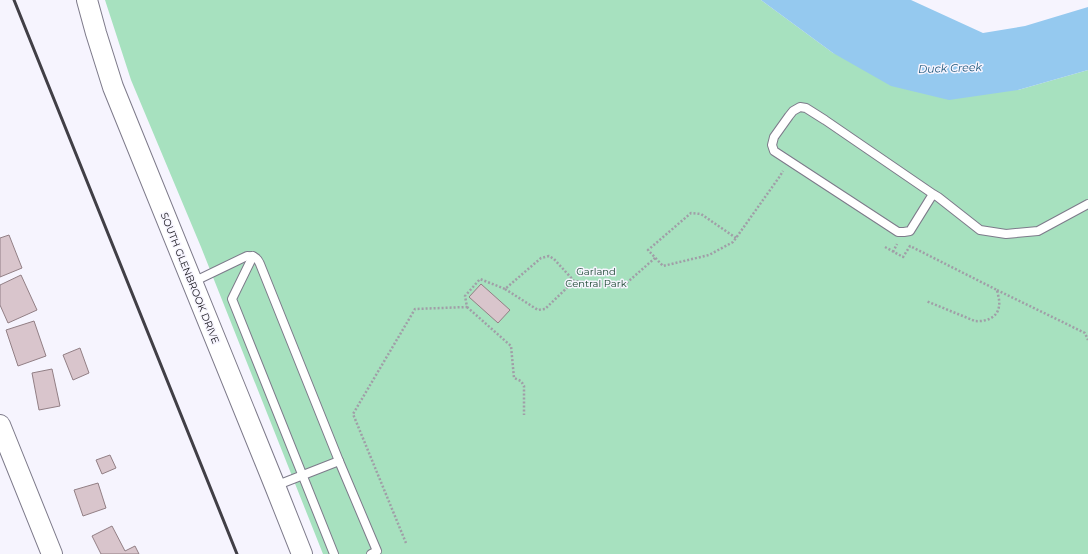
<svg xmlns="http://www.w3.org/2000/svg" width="1088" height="554" viewBox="0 0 1088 554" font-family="Montserrat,sans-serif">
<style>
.green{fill:#a7e1bf}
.water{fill:#95c9ef}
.building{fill:#d9c5cc;stroke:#927f85}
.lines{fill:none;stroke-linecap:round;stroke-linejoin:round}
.service-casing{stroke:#7d7a8a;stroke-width:10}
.tertiary-casing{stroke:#7d7a8a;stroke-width:22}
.path{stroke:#a09ea7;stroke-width:2.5;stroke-dasharray:2 2;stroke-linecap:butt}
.service{stroke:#fff;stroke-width:8}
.tertiary{stroke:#fff;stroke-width:20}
.rail{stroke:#413f46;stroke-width:3}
.labels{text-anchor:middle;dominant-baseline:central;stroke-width:3;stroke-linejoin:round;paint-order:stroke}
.park-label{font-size:10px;fill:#103e27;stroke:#f6f4fe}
.street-label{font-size:10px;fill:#0e0d13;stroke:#f6f4fe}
.water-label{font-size:11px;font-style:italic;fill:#1c567b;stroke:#f6f4fe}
</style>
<rect width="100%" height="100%" fill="#f6f4fe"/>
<path class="green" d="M105 0H761L833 53 1018 90 1088 70V554H323L201 247 131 80Z"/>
<path class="water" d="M761 0H911L983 33 1025 26 1088 7V70L1018 90 949 100 891 86 833 53Z"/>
<g class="building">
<path d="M9 235 22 268 0 277V238Z"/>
<path d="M21 275 37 310 8 323 0 305V285Z"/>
<path d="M481 284 510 310 498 323 469 297Z"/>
<path d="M34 321 46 356 18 366 6 330Z"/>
<path d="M80 348 89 373 73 380 63 355Z"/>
<path d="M52 369 60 406 39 410 32 373Z"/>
<path d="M110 455 116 468 102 474 96 460Z"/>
<path d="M98 483 106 508 83 516 74 490Z"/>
<path d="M112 526 125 551 135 546 139 554H101L92 536Z"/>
</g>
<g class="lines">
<g class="service-casing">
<g id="service">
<path d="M933 194 910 231 904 232H898L774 151 772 145 774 137 789 116 793 111 800 107 806 108 825 120 933 194 938 197 980 230 1006 234 1038 231 1088 204"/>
<path d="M253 256 232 299 334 554"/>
<path d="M193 282 247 256C254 256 257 257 260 264L339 461 275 486"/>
<path d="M339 461 377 551 371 554"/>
</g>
</g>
<g class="tertiary-casing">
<g id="tertiary">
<path d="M87 0 96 33 113 87 275 486 302 554"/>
<path d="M0 425 52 554"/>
</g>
</g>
<g class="path">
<path d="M736 238 701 214 691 213 648 250 663 266 709 255 733 242 736 238 780 176 783 171"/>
<path d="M885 247 903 257 910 246 997 290C998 295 1000 301 999 306 998 318 985 322 975 321L926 301"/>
<path d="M893 252 897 244"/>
<path d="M505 289 538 310 545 309 574 281"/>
<path d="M997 290 1085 333 1088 340"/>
<path d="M467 307 511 346 514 378 521 381 524 386V415"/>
<path d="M406 543 353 414 415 309 467 307 465 296 480 279 505 289 541 258 549 256 554 259 574 281 622 287 655 258"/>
</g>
<use href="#service" class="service"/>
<use href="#tertiary" class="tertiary"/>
<path class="rail" d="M14 0 237 554"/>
</g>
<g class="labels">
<g class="park-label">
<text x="596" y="271">Garland<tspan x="596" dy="12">Central Park</tspan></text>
</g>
<g class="street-label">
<text transform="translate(190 278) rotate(68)">SOUTH GLENBROOK DRIVE</text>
</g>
<g class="water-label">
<text transform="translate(950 68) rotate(-2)">Duck Creek</text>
</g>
</g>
</svg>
